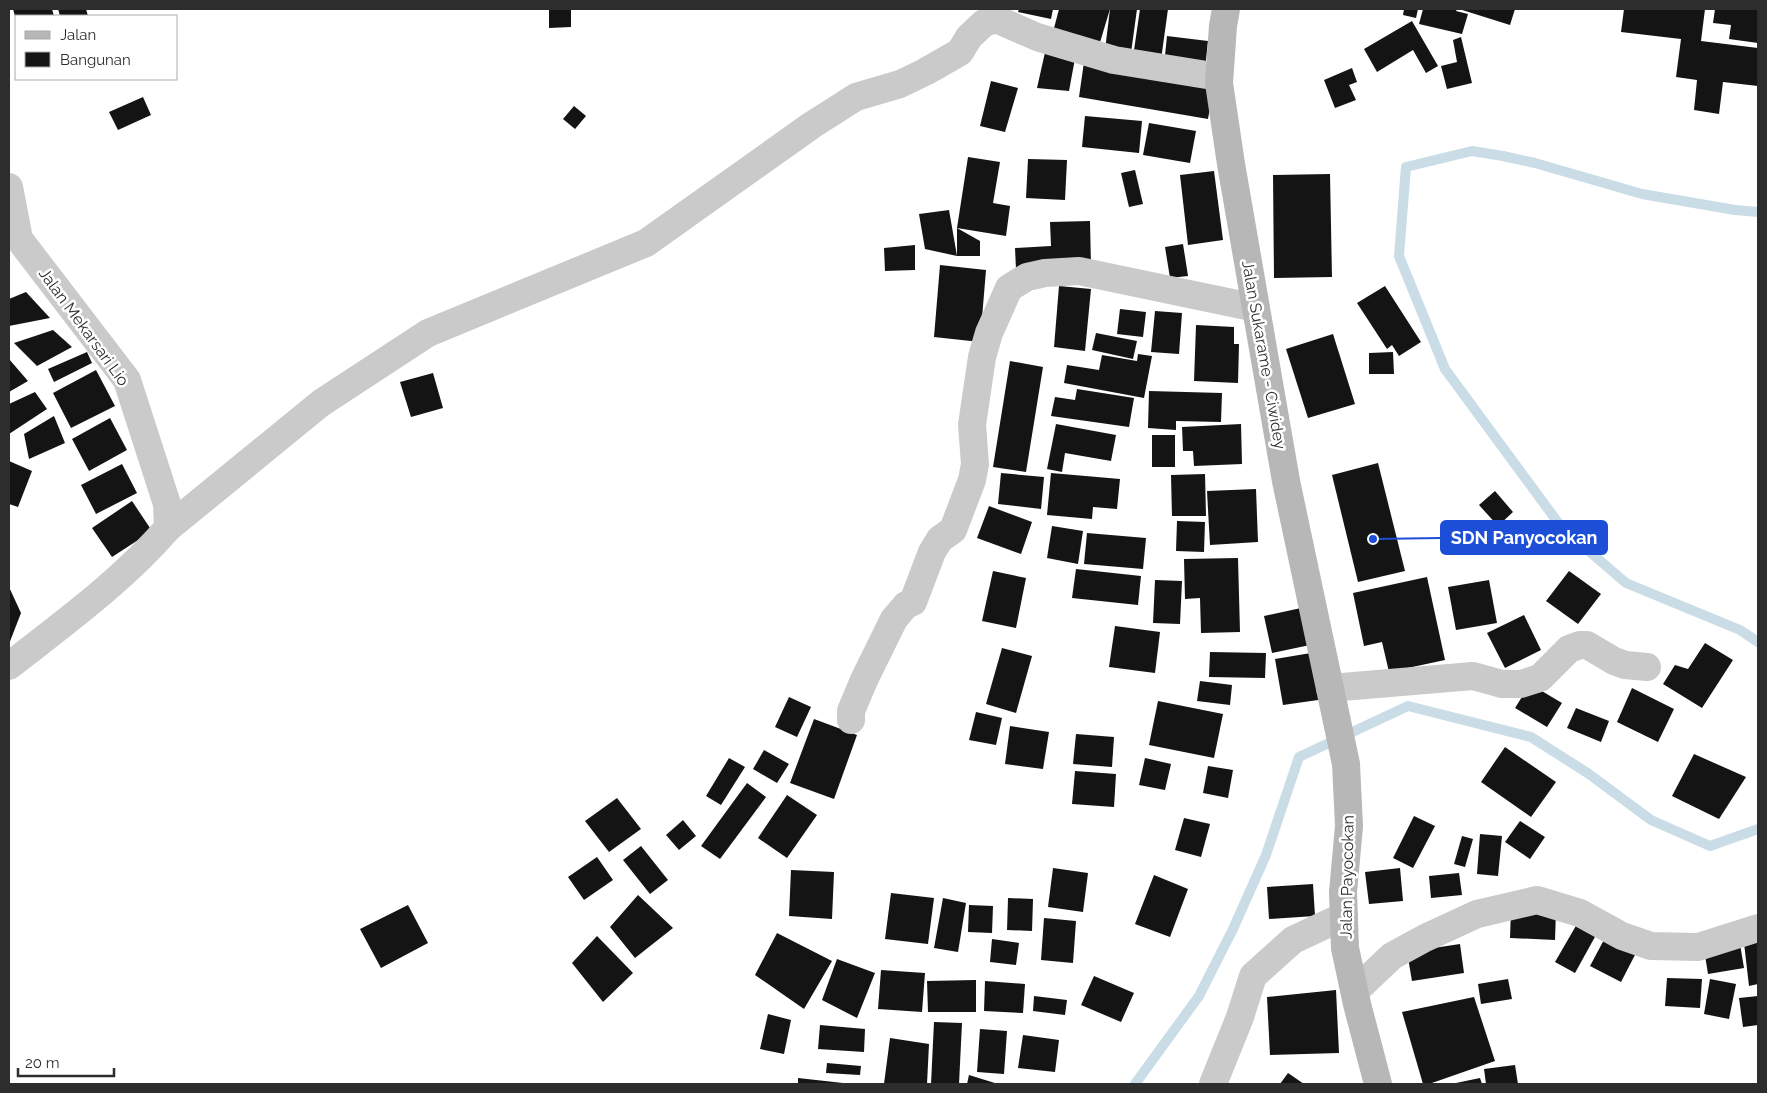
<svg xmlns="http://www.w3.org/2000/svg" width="1767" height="1093" viewBox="0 0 1767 1093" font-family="Raleway,sans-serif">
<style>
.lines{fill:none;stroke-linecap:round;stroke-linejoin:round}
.stream{stroke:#cadce6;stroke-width:10}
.building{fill:#141414}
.street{stroke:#cacaca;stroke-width:28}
.secondary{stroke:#b7b7b7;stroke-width:28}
.labels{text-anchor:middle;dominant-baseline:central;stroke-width:5;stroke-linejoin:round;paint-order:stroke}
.street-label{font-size:16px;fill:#2d2d2d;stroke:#fff}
.leader{fill:none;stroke:#1d4ed8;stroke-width:2}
.callout-dot{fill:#1d4ed8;stroke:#fff;stroke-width:2}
.callout{fill:#1d4ed8;stroke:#1d4ed8;stroke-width:2}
.callout-label{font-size:18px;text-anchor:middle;font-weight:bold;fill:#fff}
</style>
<rect width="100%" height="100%" fill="#fff"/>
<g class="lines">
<g class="stream">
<path d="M1758 212 1735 210 1642 194 1535 163 1503 156 1472 151 1406 167 1399 256 1445 369 1562 528 1626 583 1740 630 1758 642"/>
<path d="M1135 1084 1199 996 1233 929 1266 855 1299 757 1408 706 1531 737 1589 774 1651 820 1710 846 1758 829"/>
</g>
</g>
<g class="building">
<path d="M13 9H52L54 16H15Z"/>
<path d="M58 9H86L88 16H60Z"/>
<path d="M549 9H571V27L549 28Z"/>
<path d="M1019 9H1053L1051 19 1018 12Z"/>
<path d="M1059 9H1110L1098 49 1052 36Z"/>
<path d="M1110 9H1137L1131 53 1105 50Z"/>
<path d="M1140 9H1168L1161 60 1133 57Z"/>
<path d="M1404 9H1418L1416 18 1403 15Z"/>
<path d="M1423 9H1457L1456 11 1468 14 1462 34 1419 24Z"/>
<path d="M1459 9H1515L1510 25Z"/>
<path d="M1624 9H1705L1701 41 1758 48V86L1723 82 1719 114 1694 110 1697 80 1676 77 1681 39 1621 32Z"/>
<path d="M1715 9H1758V43L1729 39 1731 25 1713 23Z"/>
<path d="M1412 21 1438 66 1426 73 1413 50 1377 72 1364 49Z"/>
<path d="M1167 36 1208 41 1205 69 1164 65Z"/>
<path d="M1461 37 1472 83 1447 89 1441 66 1457 62 1453 40Z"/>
<path d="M1046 48 1076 53 1069 91 1037 88Z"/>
<path d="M1084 62 1214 84 1208 119 1079 97Z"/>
<path d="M1352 68 1357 82 1349 85 1356 100 1335 108 1324 80Z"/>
<path d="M991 81 1018 88 1005 132 980 126Z"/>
<path d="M143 97 151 115 118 130 109 112Z"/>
<path d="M574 106 586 116 575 129 563 119Z"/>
<path d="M1085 116 1142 121 1139 153 1082 147Z"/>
<path d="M1149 123 1196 131 1190 163 1143 155Z"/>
<path d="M968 157 1000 162 993 203 1010 206 1006 236 957 228Z"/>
<path d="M1028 159 1067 160 1065 200 1026 198Z"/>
<path d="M1135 170 1143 204 1129 207 1121 173Z"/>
<path d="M1214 171 1223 240 1188 245 1180 175Z"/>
<path d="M1330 174 1332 277 1274 278 1273 175Z"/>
<path d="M949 210 957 256 925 249 919 214Z"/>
<path d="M1090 221 1091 266 1016 269 1015 248 1051 246 1050 222Z"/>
<path d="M957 228 980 241V256H957Z"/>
<path d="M1183 244 1188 276 1170 278 1165 247Z"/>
<path d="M915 245V270L885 271 884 248Z"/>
<path d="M940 265 986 270 980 342 934 337Z"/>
<path d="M1059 286 1091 289 1085 351 1054 347Z"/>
<path d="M1385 286 1421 342 1399 356 1392 345 1387 349 1357 303Z"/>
<path d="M26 292 50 318 9 326V299Z"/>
<path d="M1120 309 1146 312 1143 337 1117 334Z"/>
<path d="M1155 311 1182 313 1179 354 1151 352Z"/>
<path d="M1196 325 1234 327V344H1239L1238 383 1194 381Z"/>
<path d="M53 330 72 347 37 366 14 343Z"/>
<path d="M1096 333 1137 341 1133 359 1092 350Z"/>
<path d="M1333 334 1355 404 1308 418 1286 349Z"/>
<path d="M87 352 92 363 54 382 48 369Z"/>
<path d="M1393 352 1394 374H1369V353Z"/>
<path d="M1138 354 1152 356 1144 398 1064 383 1067 365 1099 370 1102 355 1137 361Z"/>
<path d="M9 359 28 381 9 392Z"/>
<path d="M1010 361 1043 367 1026 472 993 467Z"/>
<path d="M96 370 115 406 71 428 53 393Z"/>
<path d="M433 373 443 408 411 417 400 382Z"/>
<path d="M1077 389 1134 398 1129 427 1051 416 1055 397 1075 400Z"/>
<path d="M1149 391 1222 393 1221 422 1176 421V430L1148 428Z"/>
<path d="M35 392 47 409 9 434V404Z"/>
<path d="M54 416 65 443 29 459 24 434Z"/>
<path d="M110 418 127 450 89 471 72 439Z"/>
<path d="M1056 424 1116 435 1111 461 1065 453 1062 472 1047 469Z"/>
<path d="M1241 424 1242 464 1194 466 1193 451H1183L1182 427Z"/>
<rect x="1152" y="435" width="23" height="32"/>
<path d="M9 461 32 471 18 507 9 504Z"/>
<path d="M1378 463 1405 571 1358 582 1332 475Z"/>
<path d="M122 464 137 493 96 514 81 485Z"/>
<path d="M1001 473 1044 477 1041 509 998 504Z"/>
<path d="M1051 473 1120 479 1117 509 1093 507 1092 519 1047 515Z"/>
<path d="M1205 474 1206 516H1172L1171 475Z"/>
<path d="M1256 489 1258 542 1210 545 1207 491Z"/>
<path d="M1495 491 1513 512 1498 526 1479 505Z"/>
<path d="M132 501 152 531 112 557 92 528Z"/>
<path d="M989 506 1032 522 1021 554 977 538Z"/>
<path d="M1177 521 1205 522 1204 552 1176 551Z"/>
<path d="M1052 526 1083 531 1078 564 1047 558Z"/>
<path d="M1087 533 1146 538 1143 569 1084 564Z"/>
<path d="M1238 558 1240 632 1201 633 1200 598 1185 599 1184 559Z"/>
<path d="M1076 569 1141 576 1138 605 1072 598Z"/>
<path d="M993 571 1026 578 1016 628 982 621Z"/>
<path d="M1569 571 1601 594 1578 624 1546 601Z"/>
<path d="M1427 577 1445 660 1389 672 1382 642 1364 646 1353 593Z"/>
<path d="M1155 580 1182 581 1180 624 1153 623Z"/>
<path d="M1489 580 1497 623 1456 630 1448 587Z"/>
<path d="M9 587 21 613 9 644Z"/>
<path d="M1301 608 1310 645 1272 653 1264 616Z"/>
<path d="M1524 615 1541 650 1505 668 1487 633Z"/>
<path d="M1115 626 1160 632 1155 673 1109 667Z"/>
<path d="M1705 643 1733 660 1702 708 1663 684 1675 665 1688 669Z"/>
<path d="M1002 648 1032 656 1016 713 986 704Z"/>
<path d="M1210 652 1266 653 1265 678 1209 677Z"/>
<path d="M1317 652 1325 699 1283 705 1275 659Z"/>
<path d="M1200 681 1232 685 1230 705 1197 701Z"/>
<path d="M1530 684 1562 703 1547 727 1515 708Z"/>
<path d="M1632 688 1674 709 1658 742 1617 722Z"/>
<path d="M789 697 811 707 797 737 775 727Z"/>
<path d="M1158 701 1223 714 1214 758 1149 745Z"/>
<path d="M1576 708 1609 721 1601 742 1567 728Z"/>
<path d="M976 712 1002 718 996 745 969 740Z"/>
<path d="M814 719 857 735 834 799 790 783Z"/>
<path d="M1010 726 1049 732 1043 769 1005 764Z"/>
<path d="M1076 734 1114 737 1112 767 1073 764Z"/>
<path d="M1505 747 1556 782 1531 817 1481 782Z"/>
<path d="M764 750 789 764 777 783 753 769Z"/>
<path d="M1694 754 1746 777 1719 819 1672 796Z"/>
<path d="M729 758 745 767 721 805 706 796Z"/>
<path d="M1145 758 1171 764 1165 790 1139 785Z"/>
<path d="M1208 766 1233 770 1228 798 1203 793Z"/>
<path d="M1075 771 1116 774 1114 807 1072 804Z"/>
<path d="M747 783 766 797 720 859 701 846Z"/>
<path d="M787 795 817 815 787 858 758 838Z"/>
<path d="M617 798 641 829 609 852 585 821Z"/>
<path d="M1414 816 1435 826 1413 868 1393 858Z"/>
<path d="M1184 818 1210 824 1201 857 1175 850Z"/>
<path d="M683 820 696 836 679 850 666 835Z"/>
<path d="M1520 821 1545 837 1530 859 1505 842Z"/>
<path d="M1480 834 1502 836 1498 876 1477 874Z"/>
<path d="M1462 836 1473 839 1465 867 1454 864Z"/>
<path d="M641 846 668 880 650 894 623 860Z"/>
<path d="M597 857 613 880 584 900 568 877Z"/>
<path d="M1053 868 1088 873 1083 912 1048 907Z"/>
<path d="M1400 868 1403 901 1369 904 1365 872Z"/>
<path d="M791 870 834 872 832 919 789 916Z"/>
<path d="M1459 873 1462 895 1431 898 1429 876Z"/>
<path d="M1154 875 1188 889 1170 937 1135 924Z"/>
<path d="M1313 884 1315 916 1269 919 1267 887Z"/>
<path d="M891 893 934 898 928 944 885 939Z"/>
<path d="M638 895 673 928 635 958 610 927Z"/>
<path d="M943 898 966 903 958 952 934 948Z"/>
<path d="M1008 898 1033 899 1032 931 1007 930Z"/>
<path d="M408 905 428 943 381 968 360 929Z"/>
<path d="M969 905 993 906 992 933 968 932Z"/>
<path d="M1511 909 1556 911 1555 940 1510 938Z"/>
<path d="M1044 918 1076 921 1073 963 1041 960Z"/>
<path d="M1577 924 1596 935 1575 973 1555 962Z"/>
<path d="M777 933 832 961 804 1009 755 975Z"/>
<path d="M597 936 633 973 603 1002 572 963Z"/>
<path d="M1606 936 1637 951 1621 982 1590 966Z"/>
<path d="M992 939 1019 943 1016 965 990 962Z"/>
<path d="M1758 941V984L1749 986 1744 943Z"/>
<path d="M1460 944 1464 973 1412 981 1407 952Z"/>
<path d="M1740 944 1744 968 1708 974 1704 949Z"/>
<path d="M837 959 875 973 857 1018 822 1000Z"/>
<path d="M881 970 925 973 922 1012 878 1009Z"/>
<path d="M1094 976 1134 993 1121 1022 1081 1005Z"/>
<path d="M1667 978 1702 979 1700 1008 1665 1006Z"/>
<path d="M1508 979 1512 999 1481 1004 1478 984Z"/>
<path d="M1710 979 1736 984 1729 1019 1704 1014Z"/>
<path d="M976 980V1012H928L927 981Z"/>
<path d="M985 981 1025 984 1023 1013 984 1011Z"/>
<path d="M1336 990 1339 1053 1270 1055 1267 997Z"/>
<path d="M1034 996 1067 1000 1065 1015 1033 1011Z"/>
<path d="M1758 996V1025L1743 1027 1739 998Z"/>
<path d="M1474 997 1495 1061 1429 1084H1423L1402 1012Z"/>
<path d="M768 1014 791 1020 784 1054 760 1049Z"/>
<path d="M934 1022 962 1023 959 1084H931Z"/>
<path d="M820 1025 865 1029 864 1052 818 1049Z"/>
<path d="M980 1029 1007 1031 1004 1074 977 1072Z"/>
<path d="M1023 1035 1059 1040 1055 1072 1018 1068Z"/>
<path d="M890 1038 929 1044 927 1084H884Z"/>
<path d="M827 1063 861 1066 860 1075 826 1073Z"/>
<path d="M1515 1065 1518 1084H1486L1484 1069Z"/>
<path d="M1288 1073 1304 1084H1280Z"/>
<path d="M969 1075 998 1084H967Z"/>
<path d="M798 1078 843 1083 842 1084H798Z"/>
<path d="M1480 1078 1482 1084H1457L1456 1083Z"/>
</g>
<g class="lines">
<g class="street">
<path d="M9 187 19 239 127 380 167 504 168 528C122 581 64 623 9 666"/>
<path d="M168 528 321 403 428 333 646 243 812 125 856 97 900 84 925 72 960 52 969 37 984 23 996 19 1037 37 1114 60 1219 77"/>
<path d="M1330 688 1473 676 1502 684H1521L1540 678 1569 649 1580 645H1587L1614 661 1625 665 1647 667"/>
<path d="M851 720V711L864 680 894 619 906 605 913 602 932 552 940 539 953 530 972 480 975 464 972 425 982 357 989 333 1009 288 1027 277 1045 273 1079 271 1256 308"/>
<path d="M1355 991 1392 956 1425 938 1477 914 1537 900 1580 913 1622 936 1651 946 1698 947 1758 928"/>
<path d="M1213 1084 1240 1017 1253 976 1293 940 1344 916"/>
</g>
<path class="secondary" d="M1226 9 1223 26 1219 83 1231 164 1286 481 1346 764 1349 826 1343 892 1345 948 1357 1004 1378 1084"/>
</g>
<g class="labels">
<g class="street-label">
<text transform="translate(84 327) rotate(54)">Jalan Mekarsari Lio</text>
<text transform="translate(1264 355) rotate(80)">Jalan Sukarame - Ciwidey</text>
<text transform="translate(1347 877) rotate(-89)">Jalan Payocokan</text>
</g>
</g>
<path class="leader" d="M1373 539L1441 538"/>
<circle class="callout-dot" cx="1373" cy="539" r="5"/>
<rect class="callout" x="1441" y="521" width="166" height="33" rx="5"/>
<g class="callout-label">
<text x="1524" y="544">SDN Panyocokan</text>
</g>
<rect width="1767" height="1093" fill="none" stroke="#2d2d2d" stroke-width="20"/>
<rect x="15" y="15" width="162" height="65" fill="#ffffff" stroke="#ababab"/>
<rect x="25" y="31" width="25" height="8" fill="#b7b7b7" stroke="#ababab"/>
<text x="60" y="40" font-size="15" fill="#2d2d2d">Jalan</text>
<rect x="25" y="52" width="25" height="15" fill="#141414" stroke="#ababab"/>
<text x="60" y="65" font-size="15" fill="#2d2d2d">Bangunan</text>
<path d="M18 1068v8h96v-8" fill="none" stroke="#2d2d2d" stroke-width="2.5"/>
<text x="25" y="1068" font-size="15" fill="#2d2d2d" stroke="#ffffff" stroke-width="4" paint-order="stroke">20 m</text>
</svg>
